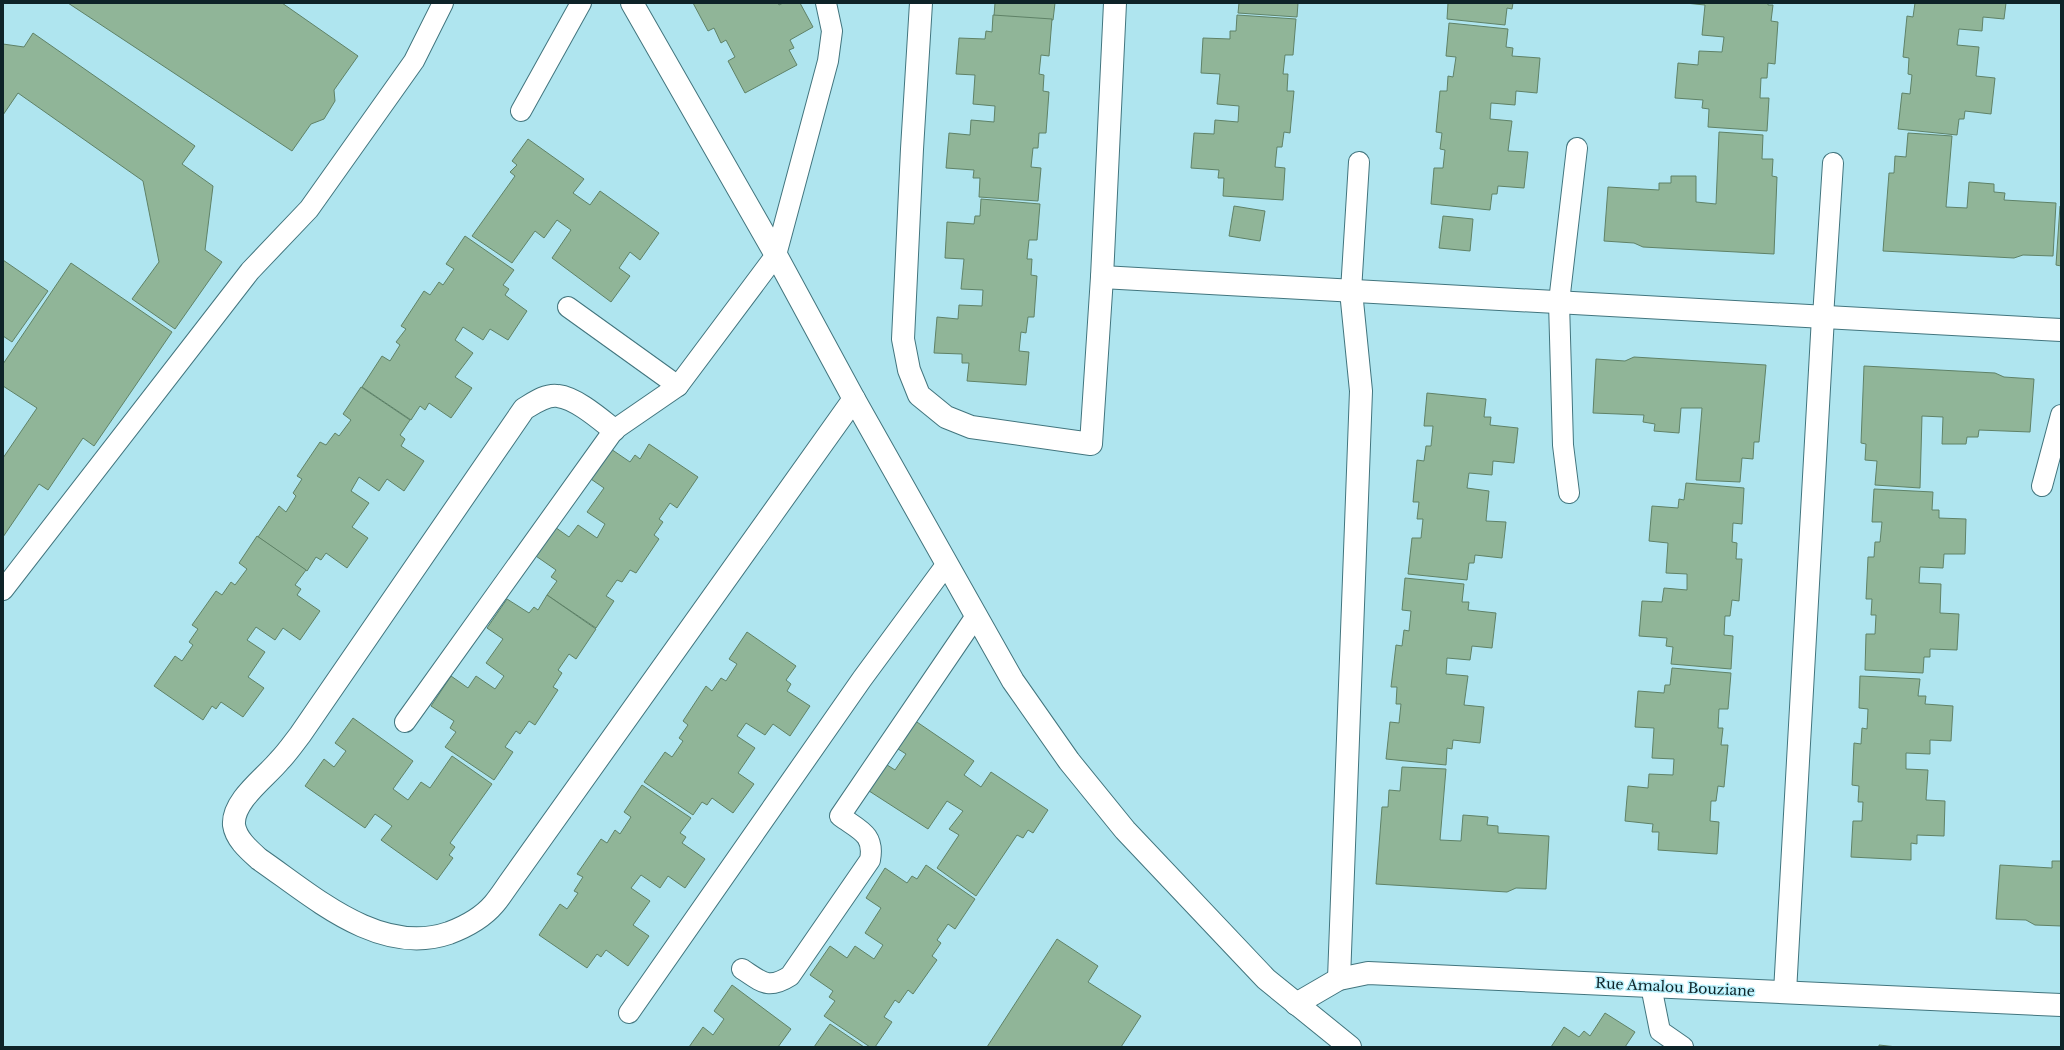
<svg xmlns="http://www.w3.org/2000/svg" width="2064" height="1050" viewBox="0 0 2064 1050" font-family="'Libre Baskerville',serif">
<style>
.building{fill:#90b598;stroke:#5f8267}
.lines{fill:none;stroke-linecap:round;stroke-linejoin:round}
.lane-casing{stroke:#42757e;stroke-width:22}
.street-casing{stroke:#42757e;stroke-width:24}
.secondary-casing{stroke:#42757e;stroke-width:24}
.lane{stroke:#fff;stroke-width:20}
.street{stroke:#fff;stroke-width:22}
.secondary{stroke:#fff;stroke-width:22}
.labels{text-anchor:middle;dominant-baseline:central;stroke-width:3;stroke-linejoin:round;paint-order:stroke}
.street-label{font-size:14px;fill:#0e2328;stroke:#bcf2fd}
</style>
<rect width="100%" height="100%" fill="#afe5ef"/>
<g class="building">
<path d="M68 3H282L358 56 334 90 335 101 324 119 311 124 292 151Z"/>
<path d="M693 3H778L779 5 783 3H800L813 27 790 40 794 48 789 50 797 65 745 93 728 61 735 57 726 40 721 43 714 28 708 31Z"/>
<path d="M995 3H1055L1053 20 994 16Z"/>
<path d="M1239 3H1298L1297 17 1238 13Z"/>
<path d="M1448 3H1513L1512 9 1507 8 1505 25 1447 19Z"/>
<path d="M1768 3V5H1773L1771 21 1778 22 1775 64 1768 63 1767 78H1761L1760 98H1769L1767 131 1708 127 1709 109 1702 108 1703 100 1675 98 1678 63 1698 65 1699 51 1722 52 1724 37 1702 35 1705 5 1685 3Z"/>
<path d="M1915 3H2006L2004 19 1983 17 1982 31 1959 29 1957 45 1979 47 1976 76 1995 78 1991 114 1965 111 1964 119H1959L1957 135 1898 129 1902 93 1910 94 1912 75 1908 74 1909 58 1903 57 1907 16 1913 17Z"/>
<path d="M993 15 1052 19 1049 56 1041 55 1039 74 1044 75 1043 91 1049 92 1046 133H1039L1038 148H1033L1031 167 1041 168 1038 201 979 197 980 178H973L974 170 946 168 949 133 970 135 971 120 994 122 995 106 973 104 975 75 956 74 959 38 985 39 986 31 992 32Z"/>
<path d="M1237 15 1296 19 1293 55H1285L1283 74H1288L1287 91H1294L1290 133 1284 132 1282 147H1277L1275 167 1285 168 1283 200 1223 196 1224 178H1218L1219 170 1191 168 1194 133 1214 134 1215 120 1238 122 1239 106 1217 104 1220 74 1201 73 1203 38 1230 39V31H1236Z"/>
<path d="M1449 23 1508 29 1506 47 1513 48 1512 56 1540 58 1537 93 1516 91 1515 105 1491 103 1490 119 1512 121 1508 151 1528 152 1524 188 1498 186 1497 194H1492L1490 210 1431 204 1434 168H1443L1445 150 1440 149 1442 133 1436 132 1440 91H1447L1448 76 1453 77 1456 57 1446 56Z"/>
<path d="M33 33 195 146 182 164 213 186 205 250 222 262 175 329 132 299 159 262 143 181 18 93 3 115V44L24 47Z"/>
<path d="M1719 132 1763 135 1762 159H1773L1772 176 1777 177 1774 254 1643 247 1634 243 1604 241 1608 187 1659 190V183H1671V176H1696V202L1716 204Z"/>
<path d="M1908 133 1952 136 1946 207 1967 208 1969 182 1994 184V192L2005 193 2004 200 2056 203 2053 256 2023 255 2014 258 1883 251 1889 173H1894L1895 156 1906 157Z"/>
<path d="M528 139 584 179 573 193 590 205 600 191 659 233 640 260 630 252 619 268 630 276 611 302 552 258 571 230 557 220 544 238 535 231 512 263 472 236 515 176 510 172 517 165 512 161Z"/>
<path d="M981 199 1040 204 1037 240H1029L1027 259H1032L1031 275 1037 276 1034 317H1028L1026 333 1021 332 1019 351 1029 352 1026 385 967 381 969 363H962V354L934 353 937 317 958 319 959 305 982 306 983 290 961 289 964 259 945 258 947 222 974 224 975 216H980Z"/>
<path d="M1234 206 1265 211 1260 241 1229 236Z"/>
<path d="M2060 206H2061V266L2056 265Z"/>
<path d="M1443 216 1473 219 1470 251 1439 248Z"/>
<path d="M465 236 514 270 503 285 509 289 505 295 527 311 508 340 490 329 483 340 463 327 455 340 473 353 455 377 472 388 451 418 429 403 425 410 420 406 411 420 362 387 382 356 390 361 400 345 396 342 406 329 401 326 424 291 430 295 439 282 443 285 454 269 446 264Z"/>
<path d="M3 260 48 291 12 342 3 336Z"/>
<path d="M71 263 172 332 94 446 83 438 48 490 39 484 3 537V458L37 408 3 386V364Z"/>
<path d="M1634 357 1766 365 1759 442H1754L1753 459 1742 458 1740 482 1696 480 1702 408H1681L1679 433 1654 431 1655 424 1643 422 1644 415 1593 413 1596 359 1625 361Z"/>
<path d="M1864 366 1995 373 2004 377 2034 379 2030 432 1979 430 1978 437H1967L1966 444H1942L1943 417 1922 416 1920 488 1875 485 1877 461 1865 460 1866 444 1861 443Z"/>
<path d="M361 387 410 420 400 435 405 439 401 446 424 461 404 491 387 479 379 491 359 477 351 491 369 503 352 527 368 538 347 568 326 553 321 560 316 557 307 571 258 537 279 506 286 512 296 496 293 493 302 479 297 476 320 442 326 445 335 433 339 436 351 420 343 414Z"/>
<path d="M1427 393 1486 399 1484 417H1491L1490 425 1518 428 1514 463 1493 461 1492 475 1469 473 1467 488 1489 491 1486 521 1506 522 1502 558 1475 555 1474 563H1469L1467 580 1408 574 1412 538H1421L1423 519H1417L1419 502H1413L1417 460 1424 461 1426 446H1431L1433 426H1424Z"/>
<path d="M649 444 698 477 677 508 670 503 659 519 663 522 654 535 659 539 636 573 630 570 622 582 617 580 606 596 614 601 596 628 547 595 557 581 551 577 556 570 533 554 552 525 569 537 578 525 597 538 605 524 587 512 604 488 588 477 608 447 630 462 635 455 640 459Z"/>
<path d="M1686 483 1744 488 1742 524 1733 523 1732 542 1737 543 1736 559H1742L1739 601 1732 600 1730 616H1725L1724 635 1733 636 1731 669 1671 664 1673 647 1666 646 1667 638 1639 636 1642 601 1662 602 1664 588 1687 590V574L1666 573 1668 543 1649 541 1652 506 1678 508 1679 499 1684 500Z"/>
<path d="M1874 489 1933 492 1932 510H1939V518L1966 519 1965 554H1944L1943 568 1920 567 1919 583 1941 584 1940 613 1959 614 1957 650 1930 649V657H1924L1923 673 1865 670 1866 634H1875L1876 615H1871L1872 599H1866L1868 557H1874L1875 542H1880L1882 522H1872Z"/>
<path d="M257 536 306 570 295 585 301 589 297 595 320 611 300 640 283 628 275 640 256 627 247 640 265 652 248 677 264 688 243 717 221 702 216 709 212 706 203 720 154 686 175 656 182 661 193 645 189 642 198 629 192 625 216 591 222 595 231 582 235 585 247 569 239 563Z"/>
<path d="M1405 578 1464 584 1462 602H1469L1468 610 1496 613 1492 648 1472 646 1470 660 1447 658 1446 674 1468 676 1464 705 1484 707 1480 743 1453 740 1452 749 1447 748 1446 765 1386 759 1390 722 1399 723 1401 704H1396L1397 687H1391L1396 645 1402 646 1404 630 1409 631 1411 611 1402 610Z"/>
<path d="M547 595 596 629 576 659 569 654 558 670 562 673 553 687 558 690 535 725 529 721 520 734 516 731 505 747 513 752 494 780 445 747 456 732 450 728 454 721 431 706 451 676 468 688 476 676 495 689 504 676 486 663 503 639 487 628 507 599 529 613 534 607 538 610Z"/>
<path d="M747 632 796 666 786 680 791 684 787 691 810 706 790 736 773 724 765 735 746 723 737 736 755 748 738 773 754 784 733 813 712 798 707 805 702 802 693 815 644 782 665 752 672 757 683 741 679 738 688 725 683 721 706 686 712 691 721 678 726 681 737 664 729 659Z"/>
<path d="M1672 668 1731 673 1728 709H1719L1718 728H1723L1721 745H1728L1724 787 1718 786 1716 801H1711L1710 821 1719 822 1717 854 1658 850 1659 832H1652L1653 824 1625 821 1628 786 1648 788 1649 774 1673 775 1674 759 1652 758 1654 728 1635 727 1638 691 1664 693 1665 685H1670Z"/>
<path d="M1860 676 1920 679 1918 696H1926L1925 704 1953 706 1951 741 1930 740V754L1906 753V769L1928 770 1926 800 1945 801 1944 836 1917 835V844L1911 843V860L1851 857 1853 821H1862L1863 802H1858L1859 786 1852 785 1854 743 1861 744 1862 728 1867 729 1868 709 1859 708Z"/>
<path d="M353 718 413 761 393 789 408 800 421 782 430 788 452 756 492 784 450 843 455 847 449 855 453 858 437 880 381 840 392 826 375 814 365 828 305 786 324 759 334 767 346 751 335 743Z"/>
<path d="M914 720 974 761 964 775 981 787 991 772 1048 810 1033 833 1028 830 1023 838 1017 835 976 896 937 868 959 835 949 829 963 811 947 801 928 829 866 789 884 763 895 770 906 754 895 747Z"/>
<path d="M1402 767 1446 769 1440 840 1461 841 1463 815 1488 817 1487 825 1498 826V833L1549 836 1546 889 1516 888 1507 892 1376 884 1382 807H1388L1389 790 1400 791Z"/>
<path d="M642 785 691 818 680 833 686 837 682 843 705 859 685 888 668 876 660 888 641 875 631 888 650 901 633 925 649 936 628 966 606 950 601 957 597 954 587 968 539 935 560 904 567 909 578 893 574 891 583 877 577 874 601 839 607 843 615 830 620 834 631 817 624 812Z"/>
<path d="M2052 861H2061V926L2035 925 2026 920 1996 919 2000 865 2052 868Z"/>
<path d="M926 865 975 899 955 929 948 924 937 940 941 943 932 956 937 960 913 994 908 990 899 1003 895 1000 884 1017 892 1022 875 1047H870L824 1016 835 1001 829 997 833 991 810 975 830 946 847 958 855 946 874 959 883 945 865 933 881 908 866 898 885 868 907 883 912 876 917 879Z"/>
<path d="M1057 939 1098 966 1088 982 1141 1016 1121 1047H987Z"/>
<path d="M732 985 791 1029 778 1047H689L703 1027 713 1035 724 1019 714 1011Z"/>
<path d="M1605 1013 1635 1032 1625 1047H1551L1564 1027 1579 1037 1584 1031 1590 1036Z"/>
<path d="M830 1024 864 1047H814Z"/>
<path d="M1879 1045 1897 1047H1879Z"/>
</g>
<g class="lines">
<g class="lane-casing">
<g id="lane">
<path d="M521 111 581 3"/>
<path d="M1351 291 1359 162"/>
<path d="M568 307 678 386"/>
<path d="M1823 317 1833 163"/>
<path d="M2042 486 2061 415"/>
<path d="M1569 493 1563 445 1559 302 1577 148"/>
<path d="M3 590 250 271 309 209 414 61 443 3"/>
<path d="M405 722 614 430 678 386 776 255 828 61 832 31 826 3"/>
<path d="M742 969C762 982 768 990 790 976L870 860C875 834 859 830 840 816L976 616"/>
<path d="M1651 986 1660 1031 1683 1047"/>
<path d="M629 1013 862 679 946 565"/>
</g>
</g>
<g class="street-casing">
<g id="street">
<path d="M632 3 776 255 854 399 1013 681 1069 761 1125 830 1266 979 1350 1047"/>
<path d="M921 3 912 149 903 339 909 370 919 395 946 417 971 427 1091 444 1102 277 1115 3"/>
<path d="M1102 277 2061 330"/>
<path d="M614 430C600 419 576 398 558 396 546 394 534 403 524 409L300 735C293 744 287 753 279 761 266 777 232 801 234 825 236 839 249 850 259 859 313 896 379 957 449 933 465 927 483 917 494 904 500 897 505 889 510 882L854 399"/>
<path d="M1339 979 1361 391 1351 291"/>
<path d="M1785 992 1823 317"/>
</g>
</g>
<g class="secondary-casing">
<path id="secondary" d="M1296 1004 1339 979 1368 973 2061 1005"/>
</g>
<use href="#lane" class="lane"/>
<use href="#street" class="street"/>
<use href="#secondary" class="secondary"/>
</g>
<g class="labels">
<g class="street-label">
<text transform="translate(1675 987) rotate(3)">Rue Amalou Bouziane</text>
</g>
</g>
<rect width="2064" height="1050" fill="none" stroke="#0e2328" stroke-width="8"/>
</svg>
